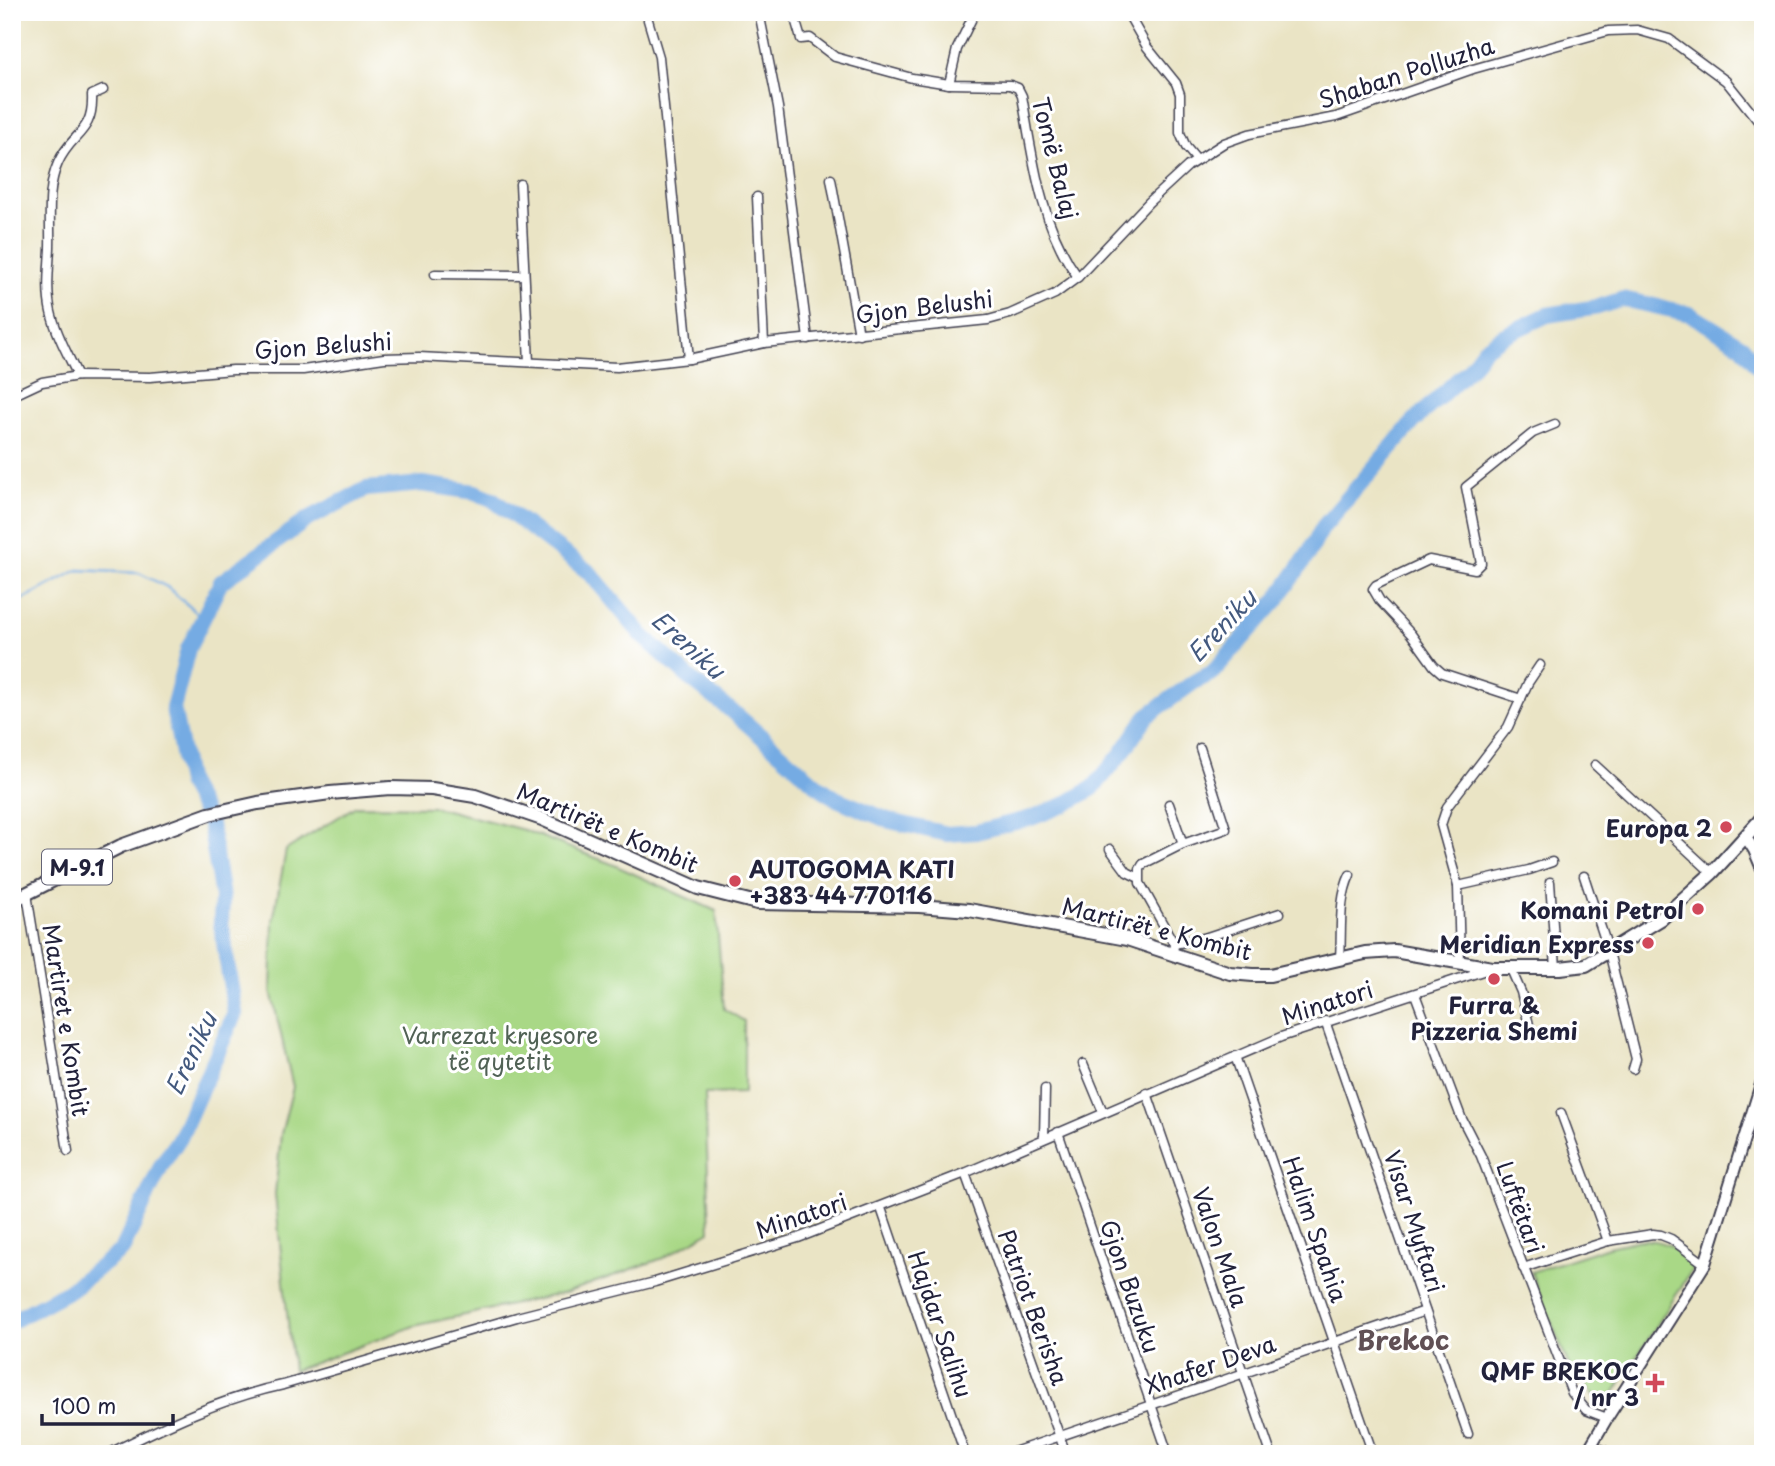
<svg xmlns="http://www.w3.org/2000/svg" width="1775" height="1466" viewBox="0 0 1775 1466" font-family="'Playpen Sans',sans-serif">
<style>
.green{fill:#a9d886;stroke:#667d60;stroke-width:2}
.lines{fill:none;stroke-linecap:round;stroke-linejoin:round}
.stream{stroke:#75abe3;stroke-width:2.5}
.river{stroke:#75abe3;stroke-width:16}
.street-casing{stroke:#403f50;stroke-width:11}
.secondary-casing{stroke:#403f50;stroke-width:14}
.primary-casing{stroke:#403f50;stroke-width:16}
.street{stroke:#fff;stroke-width:8}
.secondary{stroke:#fff;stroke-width:10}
.primary{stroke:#fff;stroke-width:12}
.poi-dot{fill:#d1495b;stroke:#fff;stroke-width:2.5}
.labels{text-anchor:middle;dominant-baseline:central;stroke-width:6;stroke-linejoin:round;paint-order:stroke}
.shield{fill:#fff;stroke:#646476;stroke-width:2}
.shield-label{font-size:21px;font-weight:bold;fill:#22223b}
.street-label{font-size:23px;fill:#22223b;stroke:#fff}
.poi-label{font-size:23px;font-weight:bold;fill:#22223b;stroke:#fff;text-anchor:end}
.park-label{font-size:23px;fill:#516255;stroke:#fff}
.water-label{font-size:24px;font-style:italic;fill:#43597e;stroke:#fff}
.quarter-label{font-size:26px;font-weight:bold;fill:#605055;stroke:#fff}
</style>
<rect width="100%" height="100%" fill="#fff"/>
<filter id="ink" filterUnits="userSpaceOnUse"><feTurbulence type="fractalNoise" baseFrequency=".0143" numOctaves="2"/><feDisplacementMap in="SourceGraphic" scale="14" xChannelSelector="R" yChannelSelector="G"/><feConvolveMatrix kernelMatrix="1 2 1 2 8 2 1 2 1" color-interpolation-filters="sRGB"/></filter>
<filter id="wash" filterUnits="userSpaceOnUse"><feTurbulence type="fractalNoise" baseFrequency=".00686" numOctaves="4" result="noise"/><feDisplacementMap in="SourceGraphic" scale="28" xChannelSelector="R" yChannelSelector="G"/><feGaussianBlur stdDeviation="1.57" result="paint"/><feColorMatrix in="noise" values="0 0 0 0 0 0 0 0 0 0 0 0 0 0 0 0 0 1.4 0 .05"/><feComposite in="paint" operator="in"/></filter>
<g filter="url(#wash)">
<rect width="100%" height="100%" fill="#eae4c5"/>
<g class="green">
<path d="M356 806 435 807 524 830 612 864 716 911 724 1009 744 1021V1093L705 1094 710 1231 663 1258 565 1293 414 1326 293 1371 275 1194 281 1134 293 1087 271 991 273 921 286 850Z"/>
<path d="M1640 1240C1668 1240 1675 1248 1695 1265L1610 1400 1597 1398 1569 1366 1531 1272 1608 1247Z"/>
</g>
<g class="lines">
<path class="stream" d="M12 605 78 570 139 573 167 587 204 619"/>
<path class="river" d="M12 1321 68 1291 122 1250 161 1166 180 1137 235 1013 221 923 222 897 210 824 188 783 173 708 188 649 221 582 308 519 366 489 422 484 475 492 492 499 590 573 642 635 693 681 738 716 818 786 837 799 890 821 947 834 976 832 1031 818 1064 805 1093 788 1122 753 1147 716 1194 682 1212 673 1276 601 1307 556 1323 527 1415 420 1470 368 1484 349 1503 336 1547 315 1598 307 1623 299 1690 314 1742 346 1763 372"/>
</g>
</g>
<g filter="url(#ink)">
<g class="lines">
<g class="street-casing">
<g id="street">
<path d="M759 12 778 107 808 339"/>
<path d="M793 12 801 39 810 38 835 57 912 78 949 84 1010 85 1018 88 1022 96C1033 159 1040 225 1078 277"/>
<path d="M1127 12 1147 47 1176 83 1180 94V133L1186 147 1196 159"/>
<path d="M648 20 659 57 689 359"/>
<path d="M949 84 957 49 975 12"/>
<path d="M831 179 859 334"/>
<path d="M520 184 529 362"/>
<path d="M757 197 764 343"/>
<path d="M435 274 524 275"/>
<path d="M78 376C68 355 56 334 51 312 46 291 49 269 50 248 51 220 46 190 58 163 71 133 94 134 92 95L103 90"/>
<path d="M12 396 42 382 78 376 150 377 233 370H303L384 358 419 357 617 367 689 359 764 343 988 320 1010 314 1055 294 1078 277 1149 202 1188 166 1224 143 1249 134 1336 117 1473 69 1608 31 1637 30 1669 39 1726 81 1763 127"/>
<path d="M1521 699 1442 673 1434 666 1411 634 1380 601 1373 589 1376 585 1429 560 1475 569 1481 563 1466 487 1533 433 1555 424"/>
<path d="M1595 765 1712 873"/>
<path d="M1169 804 1183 844"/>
<path d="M1110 849 1127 872 1139 878"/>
<path d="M1584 876 1609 952 1636 1059 1633 1069"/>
<path d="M1550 882 1556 968"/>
<path d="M1458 886 1529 870 1552 862"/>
<path d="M27 894 68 1151"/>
<path d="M1174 944 1204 938 1280 913"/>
<path d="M1173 954 1174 944 1140 883V869L1143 864 1183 844 1226 829 1200 748"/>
<path d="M1340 958C1342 931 1338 900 1350 875"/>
<path d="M1460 962 1458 886 1441 825 1447 807 1508 727 1528 683 1540 665"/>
<path d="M1510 967 1521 992 1531 1033"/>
<path d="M1415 994 1461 1117 1481 1156 1572 1393 1586 1410 1607 1418"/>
<path d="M1325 1021 1468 1434"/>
<path d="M1235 1056 1373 1454"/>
<path d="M1083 1064 1103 1112"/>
<path d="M1147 1093 1271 1454"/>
<path d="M1561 1113 1608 1241"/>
<path d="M1058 1132 1168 1454"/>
<path d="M1044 1138 1045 1089"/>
<path d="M965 1173 1066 1454"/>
<path d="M881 1208 965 1454"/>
<path d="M1523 1268 1608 1241 1653 1234 1661 1235 1671 1239 1705 1264"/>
<path d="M1591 1445 1613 1454"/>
<path d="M108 1454C164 1426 222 1398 283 1385L517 1317 655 1282 798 1238 965 1173 1281 1037 1489 969"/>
<path d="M1008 1454 1425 1311"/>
</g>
</g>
<g class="secondary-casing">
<g id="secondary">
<path d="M1745 836 1754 850 1763 871"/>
<path d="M1586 1454 1607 1418 1705 1264 1763 1078"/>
</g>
</g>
<g class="primary-casing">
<path id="primary" d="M12 901 121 846 209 814 258 803 330 793 390 788 432 789 475 796 542 819 698 888 757 903 919 906 969 910 1127 939 1230 973 1253 975H1270L1365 953 1394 951 1492 968H1560L1586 965 1661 919 1712 873 1763 817"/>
</g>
<use href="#street" class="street"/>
<use href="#secondary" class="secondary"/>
<use href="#primary" class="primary"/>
</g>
</g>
<g class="poi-dot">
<circle cx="1726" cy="827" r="7"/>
<circle cx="735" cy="881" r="7"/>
<circle cx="1698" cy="909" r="7"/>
<circle cx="1648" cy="943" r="7"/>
<circle cx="1494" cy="979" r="7"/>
<path d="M1651.5 1372.5h7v7h7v7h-7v7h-7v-7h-7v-7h7z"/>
</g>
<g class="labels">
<rect class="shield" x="42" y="849.5" width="70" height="35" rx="5"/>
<g class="shield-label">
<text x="77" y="867">M-9.1</text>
</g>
<g class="street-label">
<text transform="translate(1406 72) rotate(-18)">Shaban Polluzha</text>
<text transform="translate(1056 158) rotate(76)">Tomë Balaj</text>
<text transform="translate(924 306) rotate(-7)">Gjon Belushi</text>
<text transform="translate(323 345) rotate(-4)">Gjon Belushi</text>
<text transform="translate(608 827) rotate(23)">Martirët e Kombit</text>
<text transform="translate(1157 928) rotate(14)">Martirët e Kombit</text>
<text transform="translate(1327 1002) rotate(-18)">Minatori</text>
<text transform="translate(67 1020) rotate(81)">Martiret e Kombit</text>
<text transform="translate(1521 1207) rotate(70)">Luftëtari</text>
<text transform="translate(801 1215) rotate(-19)">Minatori</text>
<text transform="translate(1415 1221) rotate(72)">Visar Myftari</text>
<text transform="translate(1316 1229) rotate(71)">Halim Spahia</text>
<text transform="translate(1221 1247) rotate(71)">Valon Mala</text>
<text transform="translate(1131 1286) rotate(71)">Gjon Buzuku</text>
<text transform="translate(1034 1307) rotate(70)">Patriot Berisha</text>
<text transform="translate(941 1324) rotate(71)">Hajdar Salihu</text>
<text transform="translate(1210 1364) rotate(-19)">Xhafer Deva</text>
</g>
<g class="poi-label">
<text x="1712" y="827">Europa 2</text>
<text x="749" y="868" text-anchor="start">AUTOGOMA KATI<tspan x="749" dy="26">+383 44 770116</tspan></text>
<text x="1684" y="909">Komani Petrol</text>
<text x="1634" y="943">Meridian Express</text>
<text x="1494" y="1004" text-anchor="middle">Furra &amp;<tspan x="1494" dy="26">Pizzeria Shemi</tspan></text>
<text x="1639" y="1370">QMF BREKOC<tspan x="1639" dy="26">/ nr 3</tspan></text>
</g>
<g class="park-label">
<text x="500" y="1034">Varrezat kryesore<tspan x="500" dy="26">të qytetit</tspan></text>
</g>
<g class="water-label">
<text transform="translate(1221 625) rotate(-47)">Ereniku</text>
<text transform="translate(689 644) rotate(42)">Ereniku</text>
<text transform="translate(190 1053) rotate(-65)">Ereniku</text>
</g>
<g class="quarter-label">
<text x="1403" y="1339">Brekoc</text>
</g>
</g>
<rect width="1775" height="1466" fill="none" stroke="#fff" stroke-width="42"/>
<path d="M42 1414v10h131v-10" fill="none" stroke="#22223b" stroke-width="3.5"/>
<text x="52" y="1414" font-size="21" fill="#22223b" stroke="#ffffff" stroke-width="5" paint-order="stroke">100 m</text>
</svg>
